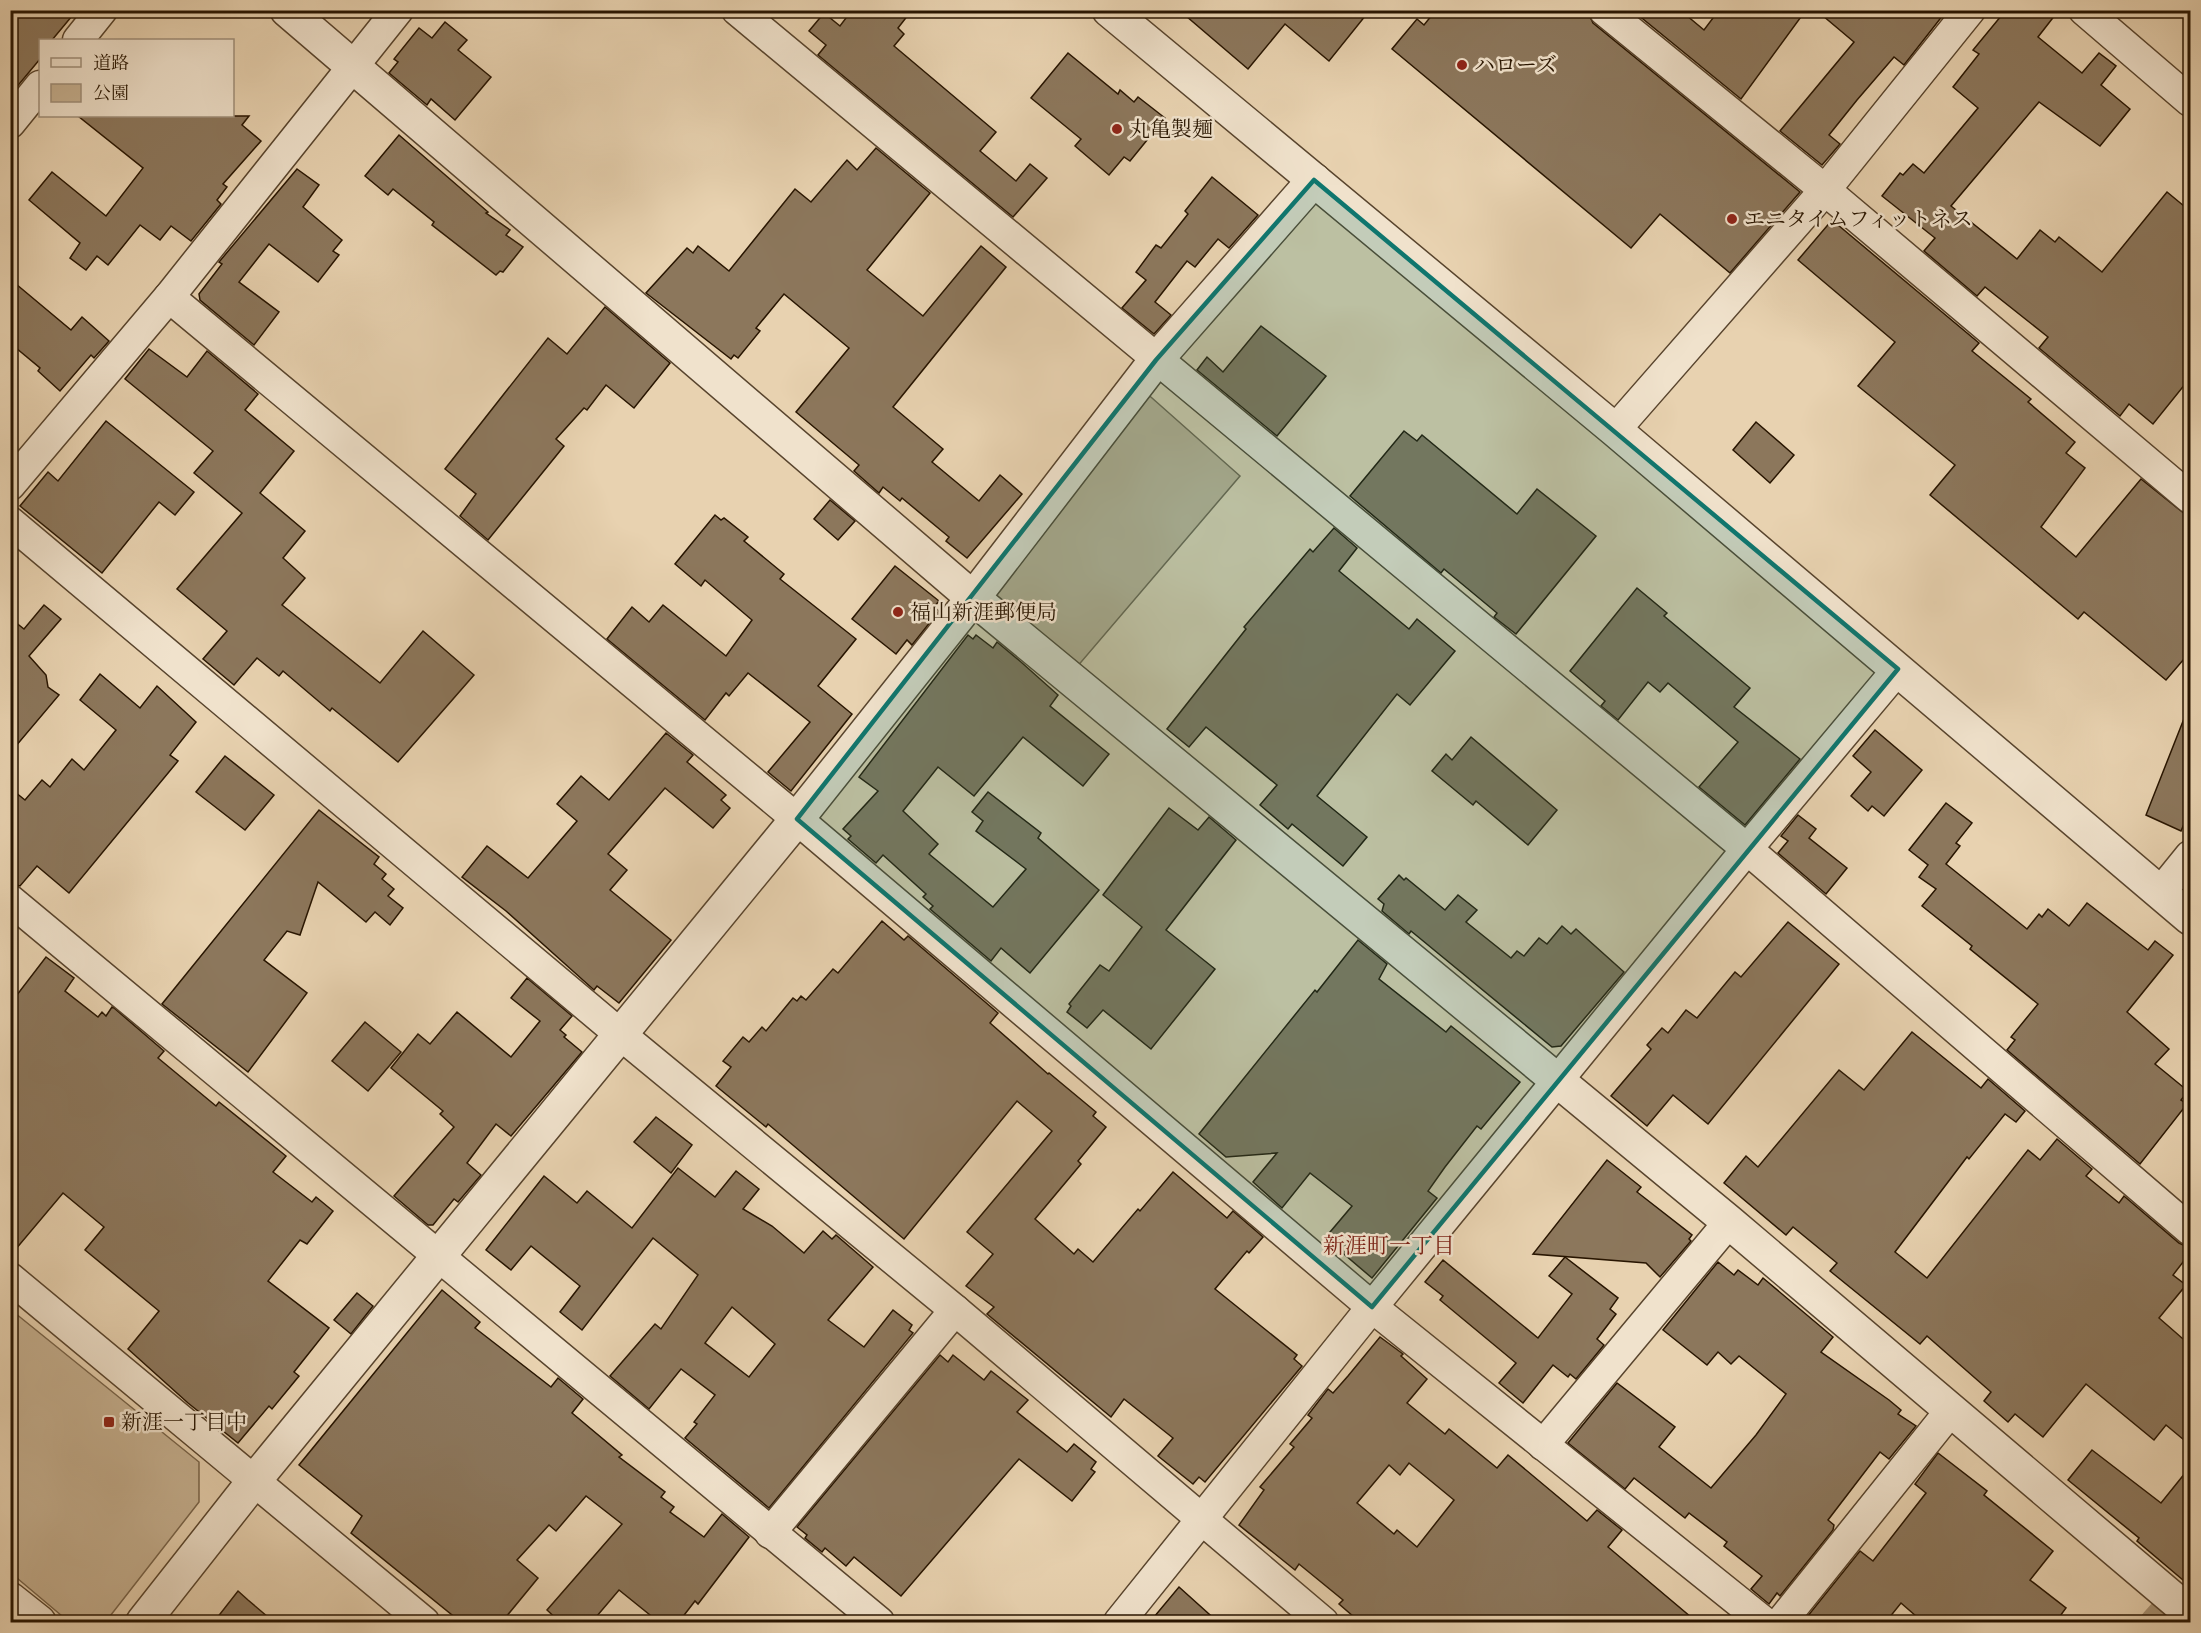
<svg xmlns="http://www.w3.org/2000/svg" width="2201" height="1633" viewBox="0 0 2201 1633" font-family="Alegreya,'Noto Serif JP',serif">
<style>
.green{fill:#c7b292;stroke:#78644a;stroke-width:1.5}
.lines{fill:none;stroke-linecap:round;stroke-linejoin:round}
.canal{stroke:#a79274;stroke-width:28}
.building{fill:#8c775c;stroke:#281501;stroke-width:1.5;fill-rule:evenodd}
.minor-casing{stroke:#58442d;stroke-width:33}
.tertiary-casing{stroke:#58442d;stroke-width:36}
.minor{stroke:#f0e2cc;stroke-width:30}
.tertiary{stroke:#f0e2cc;stroke-width:33}
.marked{fill:#0f766e;fill-opacity:0.2;stroke:#0f766e;stroke-width:4.5;stroke-linejoin:round}
.poi-dot{fill:#8f2418;stroke:#f0e2cc;stroke-width:2}
.labels{text-anchor:middle;dominant-baseline:central;stroke-width:5;stroke-linejoin:round;paint-order:stroke}
.poi-label{font-size:21px;fill:#281501;stroke:#f0e2cc;text-anchor:start}
.neighbourhood-label{font-size:22px;fill:#7a1f14;stroke:#f0e2cc}
</style>
<rect width="100%" height="100%" fill="#e8d2b0"/>
<filter id="stains"><feTurbulence type="fractalNoise" baseFrequency=".00333" numOctaves="4"/><feColorMatrix values="0 0 0 0 .2 0 0 0 0 .09 0 0 0 0 .02 0 0 0 .5 -.17"/></filter>
<radialGradient id="worn" r=".72"><stop offset=".6" stop-color="#630" stop-opacity="0"/><stop offset="1" stop-color="#630" stop-opacity=".3"/></radialGradient>
<g class="green">
<path d="M1143 390 1240 476 1076 668 982 589Z"/>
<path d="M10 1309 199 1462V1502L107 1620 68 1621 11 1573Z"/>
</g>
<g class="lines">
<path class="canal" d="M2154 1622 2162 1613"/>
</g>
<g class="building">
<path d="M10 10H77L52 40H40V59L10 95Z"/>
<path d="M852 10H912L898 28 904 34 894 46 996 132 980 151 1016 181 1030 164 1047 178 1013 217 818 55 826 45 809 31 824 13 840 26Z"/>
<path d="M1179 10H1370L1329 61 1285 24 1248 69Z"/>
<path d="M1436 10H1587L1593 23 1800 192 1730 273 1660 214 1631 248 1392 49 1417 19 1424 25Z"/>
<path d="M1632 10H1680L1704 30 1719 10H1806L1741 99Z"/>
<path d="M1816 10H1947L1904 65 1894 57 1857 100 1829 135 1840 144 1822 165 1780 131 1854 42Z"/>
<path d="M2006 10H2059L2038 37 2082 73 2099 53 2116 66 2101 85 2130 109 2100 146 2039 102 1951 206 2017 259 2040 230 2055 242 2059 237 2102 272 2167 192 2190 211V378L2153 424 2129 404 2120 416 2039 348 2048 337 1985 287 1977 296 1924 251 1935 238 1882 196 1900 173 1903 175 1913 164 1924 173 1978 108 1953 87 1979 54 1973 50Z"/>
<path d="M445 22 467 40 458 50 491 77 455 120 431 99 427 105 389 73 398 62 394 59 419 28 432 38Z"/>
<path d="M1068 53 1118 94 1120 90 1134 102 1138 97 1165 118 1130 161 1124 157 1109 175 1075 146 1081 139 1031 98Z"/>
<path d="M78 116H249L242 125 261 141 223 184 227 187 217 200 221 204 191 241 171 226 160 240 140 225 108 265 97 256 86 270 70 258 80 243 29 200 52 172 106 216 143 168Z"/>
<path d="M399 135 488 212 486 213 510 230 506 235 523 247 503 272 500 271 496 275 432 225 434 222 393 189 388 195 365 176Z"/>
<path d="M876 148 930 193 867 270 923 316 981 246 1006 267 893 407 943 449 932 462 979 501 1000 475 1022 494 967 558 946 541 949 537 902 498 900 501 883 487 879 493 854 471 859 465 796 412 849 348 784 294 756 328 760 331 738 358 734 355 731 359 646 293 687 248 693 253 698 246 729 271 795 189 811 202 847 160 857 170Z"/>
<path d="M297 169 319 185 303 207 342 240 333 251 339 255 318 282 269 244 239 282 279 312 254 345 200 300 199 294 222 264 219 262Z"/>
<path d="M1212 177 1258 215 1229 248 1218 239 1195 267 1187 261 1155 302 1171 315 1154 334 1122 308 1146 280 1136 272 1156 245 1161 248 1188 214 1185 211Z"/>
<path d="M1832 220 1979 343 1972 351 2031 399 2028 402 2075 442 2066 453 2085 468 2041 527 2076 557 2141 479 2190 518V652L2166 680 2084 612 2078 619 1930 495 1955 465 1858 386 1895 342 1798 260Z"/>
<path d="M10 279 71 330 82 317 109 341 94 358 91 355 60 391 38 371 40 368 10 343Z"/>
<path d="M605 307 670 363 634 408 606 385 587 410 584 408 556 439 564 446 488 540 460 516 476 494 445 469 548 338 567 354Z"/>
<path d="M1261 326 1326 376 1277 436 1197 370 1207 357 1223 372Z"/>
<path d="M149 349 187 377 207 351 258 394 245 410 294 451 260 493 305 531 283 558 305 578 282 605 380 683 423 631 474 675 398 762 332 708 330 711 283 671 279 676 257 658 234 685 203 659 227 631 177 589 242 513 194 473 213 451 125 379Z"/>
<path d="M106 421 194 492 175 515 159 502 102 573 20 506 48 472 58 481Z"/>
<path d="M1756 422 1794 455 1770 483 1733 450Z"/>
<path d="M1404 431 1417 441 1422 435 1517 514 1537 489 1596 536 1516 634 1494 617 1497 613 1444 569 1441 573 1350 496Z"/>
<path d="M830 500 855 521 838 540 814 519Z"/>
<path d="M715 515 721 520 724 518 748 537 744 541 784 574 780 579 856 639 818 686 852 714 791 791 768 772 810 722 748 673 729 696 726 693 705 720 607 639 632 607 649 622 663 605 726 656 752 620 705 580 701 586 675 564Z"/>
<path d="M1334 528 1357 548 1339 571 1409 629 1417 619 1455 651 1410 705 1397 694 1317 796 1367 837 1343 866 1292 824 1288 829 1260 805 1277 785 1206 727 1189 747 1167 729 1246 629 1244 627 1310 549 1313 552Z"/>
<path d="M895 566 939 601 934 607 939 611 912 645 907 640 896 654 852 619Z"/>
<path d="M1637 588 1667 613 1664 616 1750 688 1734 707 1800 759 1745 825 1699 787 1738 742 1668 683 1660 692 1648 682 1618 720 1601 706 1605 701 1570 671Z"/>
<path d="M44 605 61 619 29 656 46 675 48 687 59 695 10 753V618L24 629Z"/>
<path d="M968 635 973 639 976 635 993 648 997 642 1021 662 1058 695 1050 706 1109 754 1083 786 1023 737 974 796 938 767 903 811 938 844 929 854 993 907 1026 869 976 831 983 821 972 812 988 792 1041 833 1038 838 1099 890 1030 973 1001 948 991 961 930 909 933 906 923 897 926 894 883 855 876 863 848 839 851 836 843 829 878 791 859 777Z"/>
<path d="M100 674 140 708 157 686 196 722 170 755 178 761 69 893 37 866 20 886 10 883V788L25 800 42 780 50 787 72 759 84 770 116 730 80 700Z"/>
<path d="M2189 706 2190 810 2181 831 2146 815Z"/>
<path d="M1875 730 1922 770 1884 816 1872 806 1868 811 1851 796 1871 772 1853 756Z"/>
<path d="M666 733 693 755 687 762 726 795 721 800 730 808 713 828 665 788 608 854 627 870 610 890 671 940 619 1003 597 986 594 990 506 911 462 877 487 846 528 878 577 821 557 804 581 776 609 800Z"/>
<path d="M1471 737 1557 810 1528 845 1476 801 1473 805 1432 771 1446 754 1452 760Z"/>
<path d="M225 756 274 795 245 830 196 792Z"/>
<path d="M1946 803 1972 823 1956 843 1960 846 1946 864 2027 929 2039 914 2042 917 2048 909 2069 926 2087 903 2148 950 2155 941 2173 955 2127 1012 2169 1049 2155 1064 2188 1091 2181 1100 2187 1104 2140 1164 2007 1050 2015 1040 2011 1037 2038 1004 1970 949 1972 946 1922 906 1936 889 1919 877 1928 865 1909 850Z"/>
<path d="M1169 808 1198 830 1209 817 1236 840 1166 930 1215 969 1151 1049 1103 1010 1087 1028 1067 1012 1071 1006 1069 1004 1100 965 1109 971 1142 927 1103 895Z"/>
<path d="M319 810 379 857 374 864 386 874 382 879 394 889 388 896 403 908 390 925 375 912 366 922 318 882 300 935 287 931 264 960 307 993 248 1072 162 1004Z"/>
<path d="M1798 815 1816 829 1809 838 1847 868 1826 894 1778 853 1788 841 1781 836Z"/>
<path d="M1399 875 1404 880 1406 878 1445 910 1458 895 1477 910 1466 922 1511 958 1517 951 1524 956 1539 938 1547 944 1562 926 1571 934 1576 929 1624 972 1561 1046 1552 1047 1411 931 1409 934 1382 911 1384 904 1378 899Z"/>
<path d="M882 921 904 940 908 936 998 1013 990 1023 1048 1074 1049 1073 1096 1112 1093 1116 1106 1127 1078 1161 1081 1164 1035 1219 1074 1254 1078 1249 1093 1262 1138 1209 1140 1211 1173 1172 1227 1218 1233 1211 1263 1237 1249 1253 1247 1251 1215 1289 1297 1355 1294 1359 1302 1366 1205 1482 1199 1477 1193 1484 1158 1456 1173 1438 1124 1399 1111 1417 987 1314 994 1307 966 1286 993 1254 967 1232 1052 1131 1017 1101 904 1239 768 1124 766 1127 716 1086 731 1067 723 1061 743 1037 749 1042 762 1027 766 1031 793 998 797 1001 801 996 806 1000 833 969 838 973Z"/>
<path d="M1788 922 1839 964 1708 1124 1673 1095 1647 1126 1611 1096 1651 1049 1647 1045 1662 1028 1668 1033 1686 1010 1697 1018 1735 972 1741 977Z"/>
<path d="M1358 940 1387 964 1379 979 1446 1032 1451 1026 1520 1082 1481 1129 1477 1126 1445 1167 1428 1191 1437 1198 1372 1278 1325 1238 1352 1206 1310 1173 1282 1208 1253 1182 1277 1153 1226 1157 1199 1134 1315 990 1317 992Z"/>
<path d="M46 957 74 978 65 991 98 1017 102 1012 106 1016 112 1007 114 1008 164 1051 158 1058 216 1106 219 1102 286 1156 273 1172 312 1202 316 1197 333 1211 307 1244 300 1240 268 1281 329 1328 294 1372 299 1376 272 1409 269 1406 238 1443 188 1403 128 1349 159 1311 85 1250 104 1227 63 1193 10 1256V1004Z"/>
<path d="M527 978 572 1016 560 1030 566 1035 564 1037 582 1052 511 1136 496 1124 467 1163 481 1175 458 1202 454 1199 433 1225H428L394 1196 454 1127 440 1114 443 1111 391 1068 418 1034 430 1044 457 1012 511 1057 540 1021 511 998Z"/>
<path d="M365 1022 401 1052 368 1091 332 1061Z"/>
<path d="M1912 1032 1981 1088 1988 1079 2025 1111 2016 1122 2005 1114 1969 1159 1967 1157 1895 1252 1927 1278 2028 1150 2040 1160 2057 1139 2092 1169 2086 1176 2119 1203 2124 1196 2179 1243 2190 1248V1253L2173 1275 2186 1285 2159 1318 2190 1345V1445L2166 1425 2154 1440 2086 1384 2043 1437 2015 1414 2008 1422 1984 1401 1991 1392 1927 1336 1920 1344 1830 1271 1837 1263 1793 1227 1786 1235 1724 1183 1746 1156 1758 1167 1839 1070 1864 1090Z"/>
<path d="M656 1117 692 1145 671 1173 634 1142Z"/>
<path d="M1607 1160 1641 1187 1637 1192 1692 1235 1689 1239 1691 1241 1660 1277 1646 1263 1533 1254Z"/>
<path d="M678 1168 715 1197 736 1171 759 1189 743 1209 772 1226 804 1253 823 1231 832 1239 836 1235 873 1267 828 1320 864 1347 893 1310 912 1325 909 1330 913 1333 769 1508 685 1438 697 1424 694 1422 715 1395 681 1369 649 1409 610 1376 655 1324 661 1329 698 1275 653 1238 582 1330 560 1312 580 1286 531 1246 511 1270 486 1250 544 1176 577 1203 587 1191 632 1228ZM732 1307 775 1344 749 1377 705 1343Z"/>
<path d="M1565 1257 1618 1298 1610 1309 1616 1314 1597 1339 1604 1345 1576 1379 1570 1374 1568 1377 1553 1365 1523 1403 1499 1383 1516 1363 1440 1300 1443 1296 1425 1282 1443 1260 1538 1338 1572 1294 1549 1276Z"/>
<path d="M1718 1262 1734 1275 1738 1270 1758 1285 1763 1278 1833 1337 1821 1352 1889 1400 1901 1410 1898 1414 1916 1426 1889 1459 1880 1452 1828 1520 1834 1525 1833 1530 1780 1596 1777 1593 1769 1604 1751 1589 1762 1576 1724 1546 1727 1542 1689 1513 1685 1518 1634 1478 1625 1489 1568 1443 1617 1383 1675 1427 1659 1447 1711 1488 1756 1435 1786 1394 1739 1356 1731 1364 1718 1352 1707 1365 1663 1330Z"/>
<path d="M442 1290 480 1322 475 1328 551 1387 558 1378 583 1399 572 1413 622 1455 619 1457 665 1492 661 1497 674 1507 670 1512 704 1537 722 1514 749 1537 698 1604 695 1601 678 1623H660L619 1590 591 1623H561L547 1610 622 1524 586 1496 556 1531 549 1525 517 1560 538 1578 501 1623H462L351 1533 362 1516 299 1465Z"/>
<path d="M357 1293 373 1306 351 1334 334 1320Z"/>
<path d="M1380 1337 1403 1354 1401 1356 1427 1379 1407 1403 1445 1434 1449 1429 1497 1468 1508 1455 1587 1521 1597 1510 1622 1530 1608 1547 1698 1623H1361L1339 1604 1343 1600 1299 1564 1295 1570 1239 1525 1264 1490 1260 1487 1294 1447 1290 1444 1312 1418 1308 1415 1328 1389 1333 1393 1348 1376ZM1409 1463 1454 1500 1417 1547 1397 1530 1394 1534 1357 1503 1389 1465 1400 1475Z"/>
<path d="M940 1355 948 1362 953 1355 984 1380 991 1371 1028 1400 1017 1412 1067 1452 1074 1444 1096 1462 1091 1469 1095 1472 1072 1501 1019 1459 901 1596 854 1557 846 1566 825 1548 822 1552 805 1538 807 1535 797 1527Z"/>
<path d="M2092 1450 2161 1503 2190 1467V1586L2137 1541 2139 1538 2068 1480Z"/>
<path d="M1938 1453 1987 1491 1984 1495 2053 1551 2030 1580 2066 1608 2055 1623H1924L1901 1603 1885 1623H1815L1807 1617 1860 1551 1873 1561 1926 1493 1915 1484Z"/>
<path d="M1179 1587 1219 1623H1149Z"/>
<path d="M238 1591 248 1600 275 1623H213Z"/>
</g>
<g class="lines">
<g class="minor-casing">
<g id="minor">
<path d="M737 10 1747 849 2190 1230"/>
<path d="M1604 10 1825 190 2190 498"/>
<path d="M2084 10 2190 101"/>
<path d="M78 40 102 10"/>
<path d="M10 123 40 86"/>
<path d="M169 297 797 819 1372 1307 1764 1622"/>
<path d="M1615 430 1825 190 1970 10"/>
<path d="M10 485 169 297 398 10"/>
<path d="M10 522 621 1035 955 1310 1323 1622"/>
<path d="M2160 893 2190 856"/>
<path d="M10 900 879 1622"/>
<path d="M10 1278 424 1622"/>
<path d="M1543 1445 1729 1222"/>
<path d="M770 1533 955 1310"/>
<path d="M1119 1622 1372 1307 1747 849 1898 669"/>
<path d="M1781 1622 1951 1410"/>
</g>
</g>
<g class="tertiary-casing">
<g id="tertiary">
<path d="M287 10 973 598 1729 1222 2190 1613"/>
<path d="M1109 10 1615 430 2190 918"/>
<path d="M10 1599 39 1622"/>
<path d="M143 1622 254 1481 797 819 973 598 1156 360 1314 180"/>
</g>
</g>
<use href="#minor" class="minor"/>
<use href="#tertiary" class="tertiary"/>
</g>
<path class="marked" d="M1314 180 1898 669 1372 1307 797 819 1156 360Z"/>
<g class="poi-dot">
<circle cx="1462" cy="65" r="6"/>
<circle cx="1117" cy="129" r="6"/>
<circle cx="1732" cy="219" r="6"/>
<circle cx="898" cy="612" r="6"/>
<rect x="103" y="1416" width="12" height="12" rx="3"/>
</g>
<g class="labels">
<g class="poi-label">
<text x="1474" y="65">ハローズ</text>
<text x="1129" y="129">丸亀製麺</text>
<text x="1744" y="219">エニタイムフィットネス</text>
<text x="910" y="612">福山新涯郵便局</text>
<text x="121" y="1422">新涯一丁目中</text>
</g>
<g class="neighbourhood-label">
<text x="1389" y="1246">新涯町一丁目</text>
</g>
</g>
<rect width="2201" height="1633" fill="none" stroke="#e8d2b0" stroke-width="36"/>
<rect x="12" y="12" width="2177" height="1609" fill="none" stroke="#281501" stroke-width="3"/>
<rect x="18" y="18" width="2165" height="1597" fill="none" stroke="#281501" stroke-width="1.5"/>
<rect x="39" y="39" width="195" height="78" fill="#f0e2cc" stroke="#a0907b" stroke-width="1.5"/>
<rect x="51" y="58" width="30" height="9" fill="#f0e2cc" stroke="#a0907b" stroke-width="1.5"/>
<text x="93" y="69" font-size="18" fill="#281501">道路</text>
<rect x="51" y="84" width="30" height="18" fill="#c7b292" stroke="#a0907b" stroke-width="1.5"/>
<text x="93" y="99" font-size="18" fill="#281501">公園</text>
<rect width="100%" height="100%" filter="url(#stains)"/>
<rect width="100%" height="100%" fill="url(#worn)"/>
</svg>
